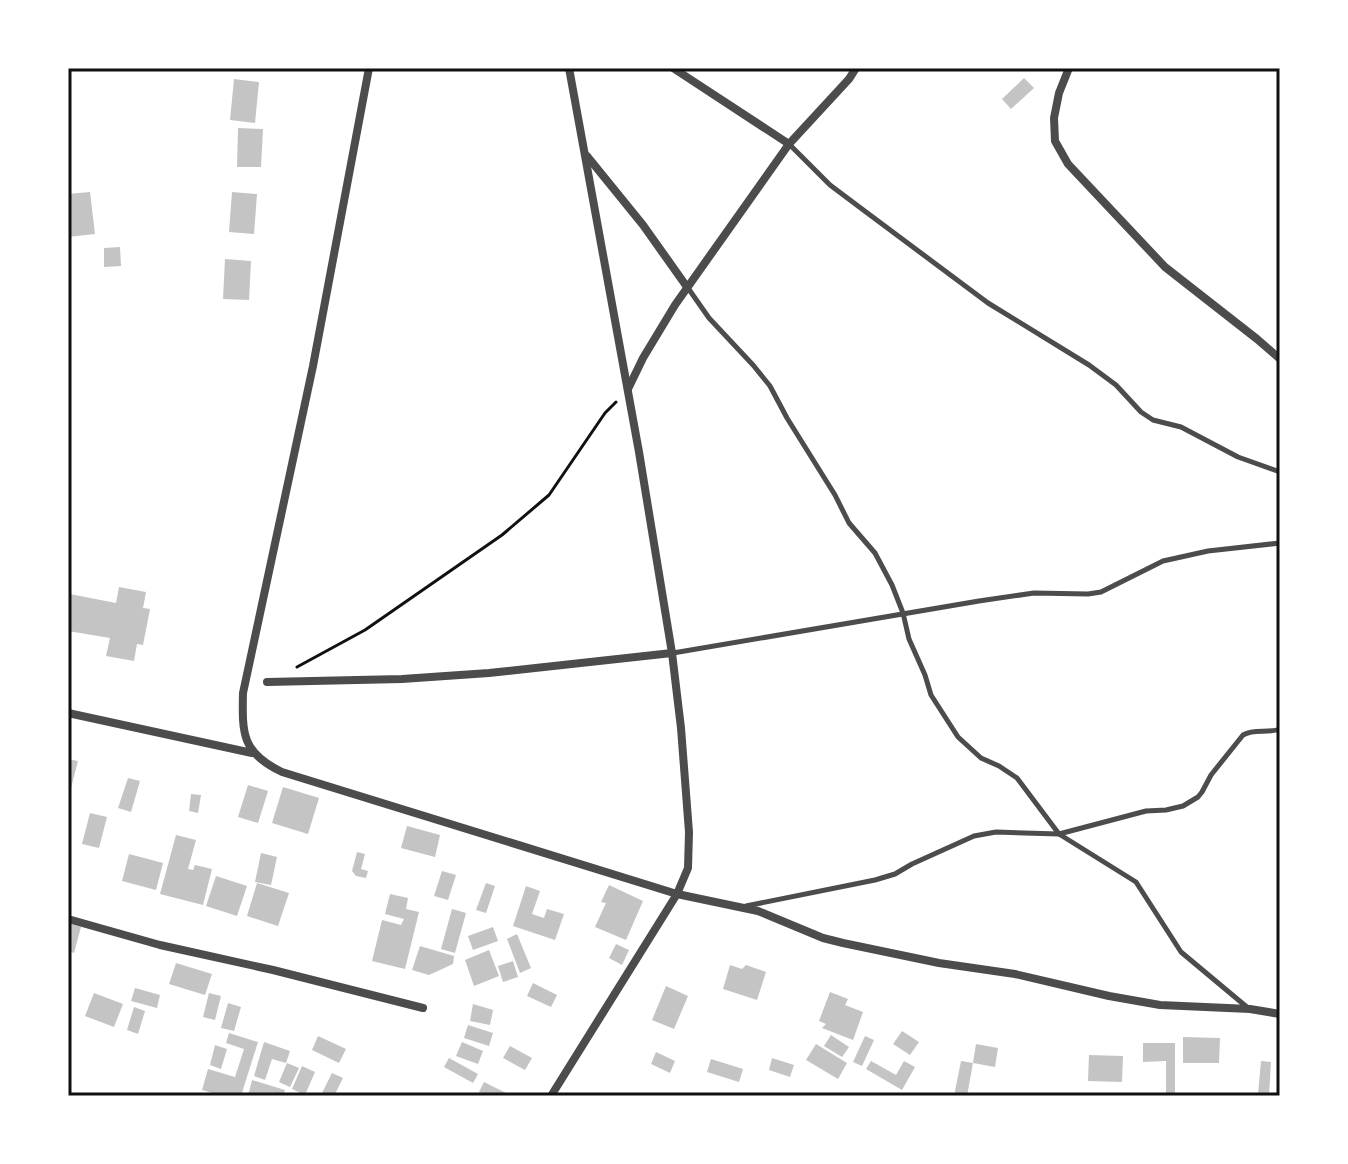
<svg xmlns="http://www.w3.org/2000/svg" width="1348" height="1164" viewBox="0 0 1348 1164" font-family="Helvetica,sans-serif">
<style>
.building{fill:#c4c4c4}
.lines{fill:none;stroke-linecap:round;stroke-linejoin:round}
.path{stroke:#111;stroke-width:3}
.service{stroke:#4c4c4c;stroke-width:5}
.minor{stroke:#4c4c4c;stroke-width:8}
.neatline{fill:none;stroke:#111;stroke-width:3}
</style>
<rect width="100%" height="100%" fill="#fff"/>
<g class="building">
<path d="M1024 78 1034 88 1011 109 1002 99Z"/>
<path d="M234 79 259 82 255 123 230 120Z"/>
<path d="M238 128 263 129 261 167H237Z"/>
<path d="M90 192 95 234 68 237V194Z"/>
<path d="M232 192 257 194 254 234 229 232Z"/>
<path d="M120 247 121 266 104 267V248Z"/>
<path d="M225 259 251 261 249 300 223 299Z"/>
<path d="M119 587 146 592 143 608 150 609 143 645 137 644 134 661 106 656 110 638 68 631 70 594 116 603Z"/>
<path d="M68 759 78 761 71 788 68 787Z"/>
<path d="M128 778 140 781 131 812 118 808Z"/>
<path d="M248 785 268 791 258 823 238 817Z"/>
<path d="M283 787 319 798 308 834 272 823Z"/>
<path d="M191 794 201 795 198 813 189 811Z"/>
<path d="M90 813 107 817 99 848 82 844Z"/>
<path d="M407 826 440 835 435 857 401 848Z"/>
<path d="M176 835 196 840 188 869 193 870 195 865 212 869 203 905 160 894Z"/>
<path d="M357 852 365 854 361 869 368 871 366 878 356 876 352 871Z"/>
<path d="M261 853 277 857 271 885 255 882Z"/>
<path d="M129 854 163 863 156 890 122 881Z"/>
<path d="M442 871 456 875 448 900 434 896Z"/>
<path d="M216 876 247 886 237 916 206 906Z"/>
<path d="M257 883 289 893 278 926 247 916Z"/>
<path d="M486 883 495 886 486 913 476 910Z"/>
<path d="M609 885 643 901 626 940 595 927 606 903 601 902Z"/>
<path d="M526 886 540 891 532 914 544 918 547 909 564 914 555 940 513 926Z"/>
<path d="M390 894 408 898 406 909 419 912 405 969 372 961 382 920 401 925 404 919 385 914Z"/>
<path d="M452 909 466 913 455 953 441 949Z"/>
<path d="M68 923 81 927 74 953 68 951Z"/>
<path d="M493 927 498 941 473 950 468 936Z"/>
<path d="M517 934 531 968 520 973 507 939Z"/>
<path d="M616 944 629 950 622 965 609 958Z"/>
<path d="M420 946 454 956 453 964 429 975 412 970Z"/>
<path d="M489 950 499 976 474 986 465 960Z"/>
<path d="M513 961 518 977 503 982 498 966Z"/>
<path d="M176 963 212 974 205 995 169 984Z"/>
<path d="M730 965 742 969 746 965 766 972 757 1000 723 989Z"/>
<path d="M533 983 557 995 551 1007 527 996Z"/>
<path d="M666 986 688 996 674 1029 652 1020Z"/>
<path d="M135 988 160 995 157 1008 131 1001Z"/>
<path d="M830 992 848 999 845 1005 863 1012 853 1040 822 1028 826 1024 819 1021Z"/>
<path d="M94 993 123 1004 114 1027 85 1016Z"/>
<path d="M209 993 221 996 215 1020 203 1017Z"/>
<path d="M228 1003 241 1007 234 1031 221 1028Z"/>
<path d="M473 1004 493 1010 490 1025 470 1021Z"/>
<path d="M134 1007 145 1011 138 1034 127 1030Z"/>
<path d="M468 1025 493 1033 489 1046 464 1038Z"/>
<path d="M902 1031 919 1042 910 1055 893 1044Z"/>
<path d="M229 1033 258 1042 241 1096H222L202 1090 208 1069 235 1077 244 1049 226 1043Z"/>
<path d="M831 1035 849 1047 842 1057 824 1046Z"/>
<path d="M318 1036 346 1049 339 1063 312 1050Z"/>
<path d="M865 1036 874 1040 862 1066 853 1062Z"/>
<path d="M1183 1037 1220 1038 1219 1063H1183Z"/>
<path d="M264 1042 290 1051 286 1063 272 1059 265 1080 254 1076Z"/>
<path d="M462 1042 483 1051 478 1064 456 1056Z"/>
<path d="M1143 1043H1175V1096H1148L1149 1093H1166V1061L1143 1062Z"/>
<path d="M816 1044 847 1063 838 1079 806 1060Z"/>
<path d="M976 1044 998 1048 995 1067 973 1063Z"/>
<path d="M215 1045 227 1049 221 1069 210 1065Z"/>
<path d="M510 1046 532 1058 525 1070 503 1058Z"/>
<path d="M656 1052 675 1061 670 1073 651 1064Z"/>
<path d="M1089 1055 1123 1056 1122 1082 1088 1081Z"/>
<path d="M449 1058 478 1074 473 1083 444 1067Z"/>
<path d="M772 1058 794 1065 790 1077 769 1070Z"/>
<path d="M711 1059 743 1069 739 1082 707 1072Z"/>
<path d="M871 1061 896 1075 904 1061 915 1067 902 1090 866 1069Z"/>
<path d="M961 1061 973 1063 967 1096H954Z"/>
<path d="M1261 1061 1271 1062 1269 1095 1258 1094Z"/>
<path d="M287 1063 299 1068 290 1087 279 1082Z"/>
<path d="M302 1066 315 1072 305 1095 292 1089Z"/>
<path d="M332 1073 343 1078 334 1096H323L321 1095Z"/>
<path d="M252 1080 285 1090 283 1096H248Z"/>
<path d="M484 1082 506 1093 504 1096H486L479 1092Z"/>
</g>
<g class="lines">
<path class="path" d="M297 667 365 630 502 535 549 495 605 413 616 402"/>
<g class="service">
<path d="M789 144 830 185 866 212 988 303 1089 365 1116 385 1141 412 1153 420 1181 427 1238 457 1280 472"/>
<path d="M688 288 709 318 753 365 770 386 787 418 835 495 849 523 875 553 892 585 903 613 909 639 925 675 931 695 958 737 981 758 999 766 1017 778 1059 834 1136 882 1181 952 1248 1008"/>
<path d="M673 653 979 601 1034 593 1088 594 1101 592 1163 561 1208 551 1280 543"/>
<path d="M746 906 875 880 895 874 912 864 974 836 996 832 1059 834 1146 811 1166 810 1183 806 1198 797 1202 792 1211 775 1243 735C1255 728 1267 734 1280 729"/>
</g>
<g class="minor">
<path d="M369 68 313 366 243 693C242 734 242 753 282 772L677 894 758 911 823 938 843 943 939 963 1015 974 1109 996 1160 1005 1250 1009 1280 1014"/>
<path d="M673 68 789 144"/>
<path d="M1069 68 1059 93 1054 118 1055 141 1068 164 1165 267 1257 339 1280 359"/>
<path d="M587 156 643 225 687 287"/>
<path d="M628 389 643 358 675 305 789 144 849 79 856 68"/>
<path d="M267 682 402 679 489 673 672 653"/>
<path d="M68 713 252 753"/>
<path d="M68 919 160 945 273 970 423 1008"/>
<path d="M551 1096 677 894 688 868 689 832 681 728 672 653 639 452 569 68"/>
</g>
</g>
<rect width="1348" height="1164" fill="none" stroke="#ffffff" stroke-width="140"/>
<rect x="70" y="70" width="1208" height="1024" class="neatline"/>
</svg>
